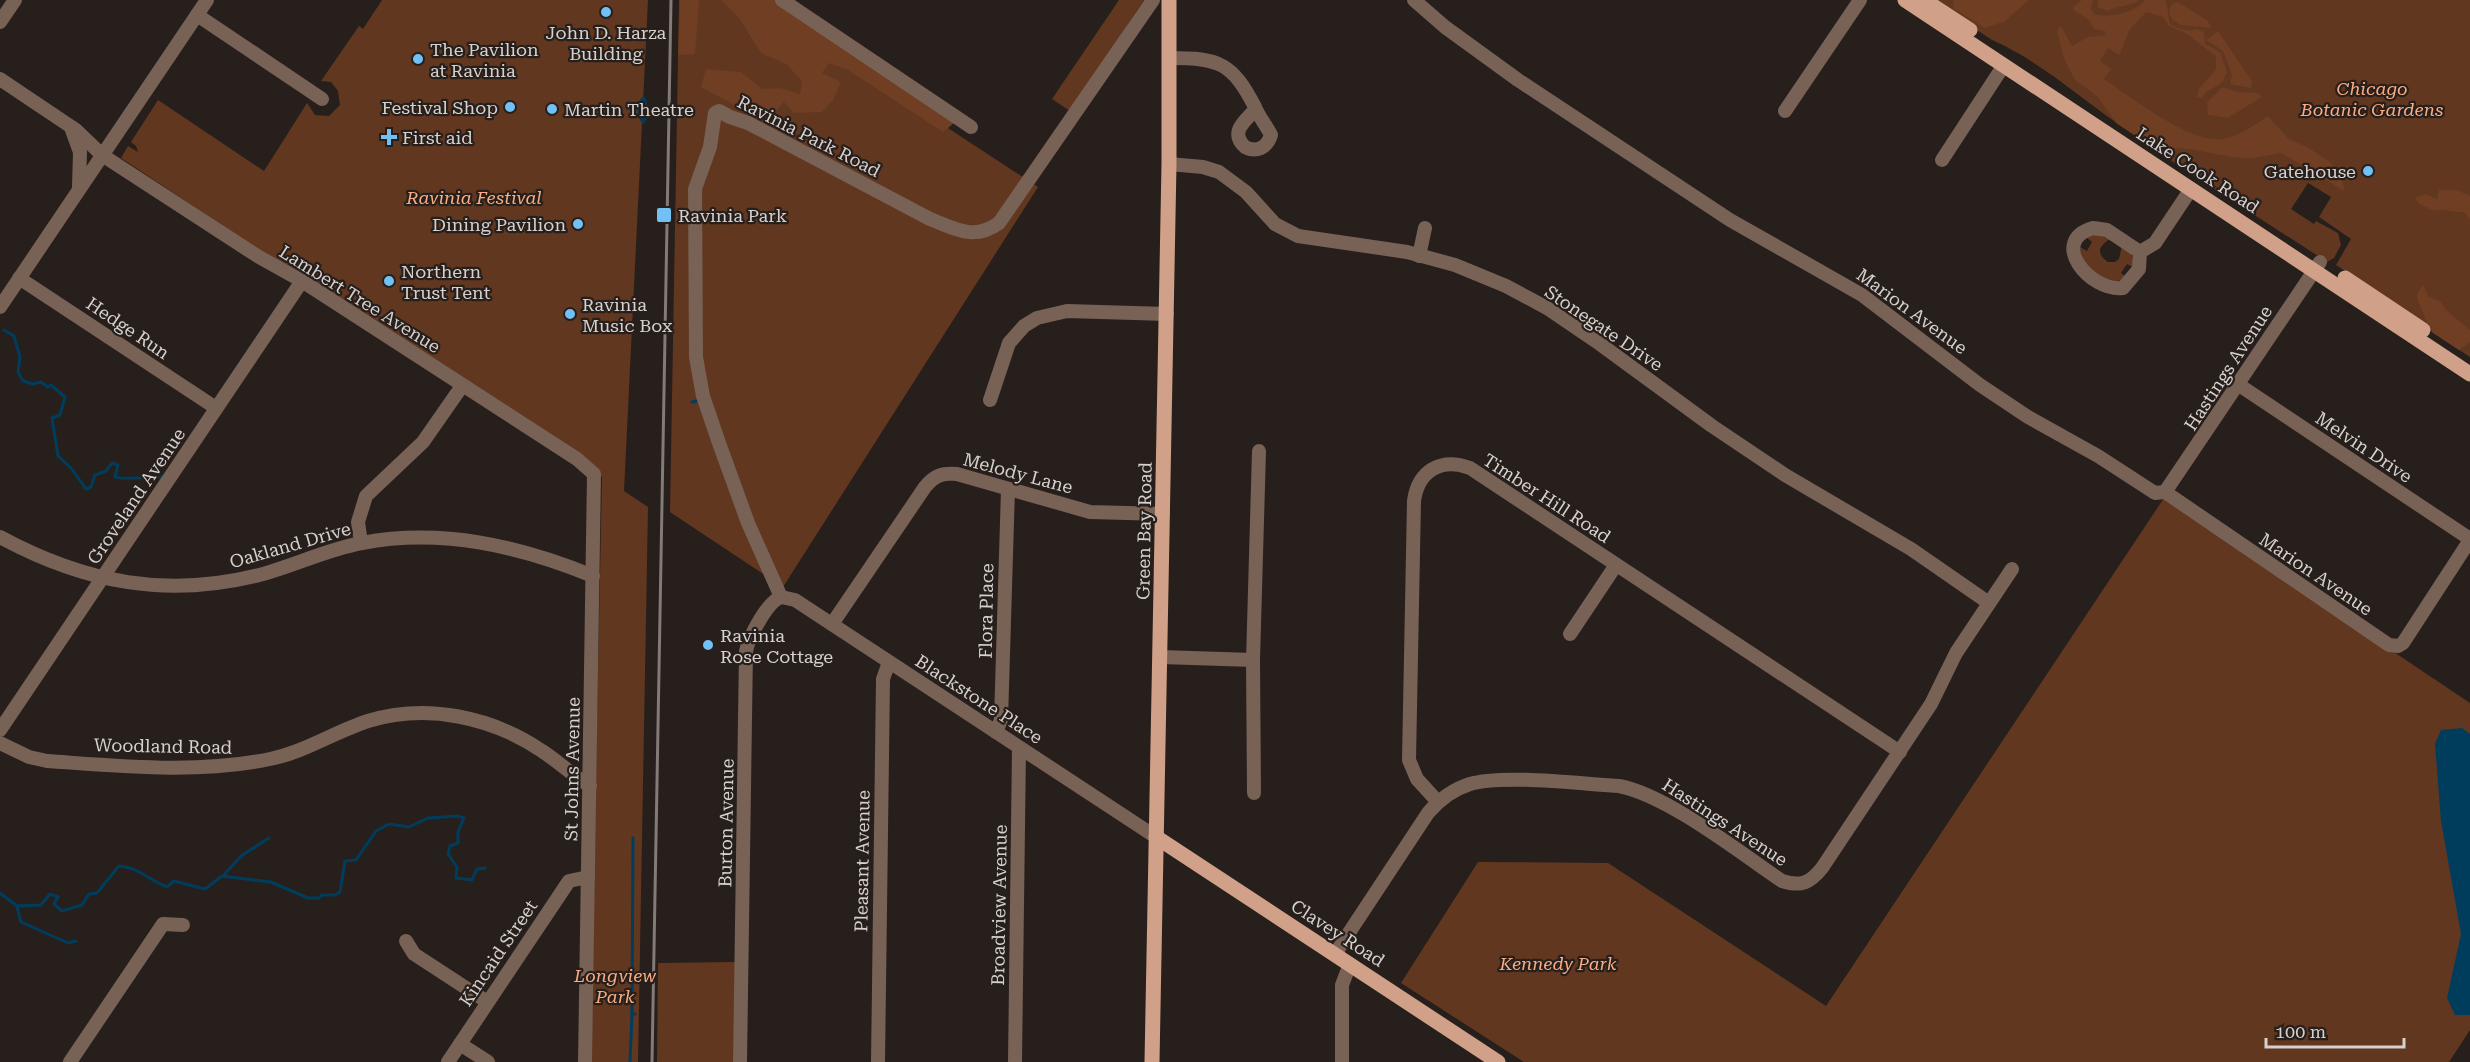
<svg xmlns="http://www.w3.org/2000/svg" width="2470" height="1062" viewBox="0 0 2470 1062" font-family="'Roboto Serif',serif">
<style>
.green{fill:#613720}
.forest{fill:#6f3e23}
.water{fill:#003d5d}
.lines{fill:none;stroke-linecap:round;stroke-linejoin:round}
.stream{stroke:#003d5d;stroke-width:3}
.minor{stroke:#786155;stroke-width:14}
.major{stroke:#d0a088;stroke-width:15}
.rail{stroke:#827b78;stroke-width:3}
.poi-dot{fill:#71c1f5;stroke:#271f1b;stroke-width:2}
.labels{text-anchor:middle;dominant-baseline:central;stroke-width:4.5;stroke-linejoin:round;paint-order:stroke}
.poi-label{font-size:18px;fill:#d6d1ce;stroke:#271f1b;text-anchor:start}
.park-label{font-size:18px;font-style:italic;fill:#fbac82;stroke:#271f1b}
.street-label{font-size:18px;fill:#d6d1ce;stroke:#271f1b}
</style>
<rect width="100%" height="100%" fill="#271f1b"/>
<g class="green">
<path d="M382 0H648L624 491 648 507 638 1062H590L602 477 121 158 128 146 138 152 136 146 131 142 158 100 264 171 307 103 315 115 329 116 340 105 338 91 331 82 321 81 359 26 363 29Z"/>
<path d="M679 0H753L1038 187 783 587 670 512Z"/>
<path d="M1119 0H1144L1070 111 1052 99Z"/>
<path d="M1931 0H2470V357L2353 280 2350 274 2336 265 2351 239 2319 217 2331 197 2308 183 2291 209 2314 224 2316 221 2338 233 2341 245 2334 258 2327 262C2257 216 2185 172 2117 123 2075 94 2038 60 1992 40Z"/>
<path d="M2093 233 2112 238C2099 245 2095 253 2108 262H2115L2119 259 2122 245C2132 252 2134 257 2134 268L2127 264 2121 273 2127 278C2111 287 2097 273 2084 265L2080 247 2087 251 2092 242 2086 237Z"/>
<path d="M2164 498 2470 703V1030L2449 1062H1524L1401 983 1478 862 1608 863 1826 1006Z"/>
<path d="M736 962 734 1062H657L658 963Z"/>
</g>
<g class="forest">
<path d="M680 0H699L695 54 678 55Z"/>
<path d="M721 0H775L954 123 943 132 848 70 829 63 822 73 841 82 833 100 822 112 794 113 784 102 766 122 701 87 706 69 741 72 762 89 780 88 800 94 802 81 786 64 761 53 739 18Z"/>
<path d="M1954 0H2029L2005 21 1985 28 1953 8Z"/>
<path d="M2082 0H2093L2091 9 2094 14C2108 19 2137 12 2145 0H2166L2170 24C2178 29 2187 32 2197 29L2204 32 2205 44 2220 52 2227 72 2222 83 2205 93 2202 98 2197 97 2199 89 2216 69V56L2185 33 2169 26 2163 17 2146 12 2130 29 2119 55 2108 48 2100 61 2111 69 2104 79C2132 98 2190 143 2222 139 2239 137 2254 125 2268 116L2289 139 2309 148 2330 162 2343 181 2344 191 2282 153C2269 154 2258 159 2245 158 2215 157 2186 143 2157 150L2116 123 2098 97 2075 80 2064 59 2057 30 2061 26 2072 46 2088 37 2106 35 2105 31 2094 29 2088 19 2073 10 2074 6Z"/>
<path d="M2098 0H2139C2131 7 2117 5 2108 11L2098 7Z"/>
<path d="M2178 2 2208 21 2211 28 2181 25 2172 20 2169 10 2172 4Z"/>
<path d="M2218 31 2252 81 2251 88 2230 84 2232 75 2223 51 2206 40Z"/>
<path d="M2223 87 2237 92 2258 93 2262 97 2228 118 2208 115 2207 102Z"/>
<path d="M2439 190H2457L2470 196V220L2464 212C2454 213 2443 208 2434 211L2419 204 2415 198 2425 194 2437 199Z"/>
<path d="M2423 285 2428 296 2441 302 2446 310 2470 330V342L2459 350 2433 333C2428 323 2417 303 2417 294Z"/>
</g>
<g class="water">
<path d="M643 96 645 97C649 106 651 118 643 124 636 117 636 104 643 96Z"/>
<path d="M2462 728 2470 734V1015H2455L2447 998 2461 934 2441 821 2435 744 2441 730Z"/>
</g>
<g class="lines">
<g class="stream">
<path d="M4 330 14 336 20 357 18 372 23 381 33 384 41 382 48 387 51 385 65 397 60 415 52 418 58 456 71 468 86 489 91 487 95 475 106 471 112 463 118 465 115 477C120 480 154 477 164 477"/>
<path d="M692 402 700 400"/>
<path d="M633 838 632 1014H635"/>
<path d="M223 876 241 856 269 838"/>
<path d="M0 893 17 906 41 905 50 894 58 897 54 904 62 911 82 905 89 894 97 893 119 866C138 867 150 881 167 887L174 881 205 889 222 876 271 882 308 898H319L322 895H335L340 892 345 861 356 860 376 831 389 824 409 827 428 818 457 816 464 818 458 832V843L450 846 448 854 457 867 456 878 472 880 477 869 485 868"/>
<path d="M17 907 21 922 68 943 76 941"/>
<path d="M630 1062 632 1014"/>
</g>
<g class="minor">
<path d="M782 0 971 127"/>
<path d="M1414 0 1445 27 1518 80 1730 220 1862 295 1980 385 2028 417 2098 456 2155 493 2165 492 2389 645 2398 646 2403 643 2470 540"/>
<path d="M197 15 322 99"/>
<path d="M0 22 15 0"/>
<path d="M1170 58C1220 58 1232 63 1255 107 1259 117 1266 125 1271 135 1267 148 1256 153 1245 147 1229 132 1245 121 1255 110"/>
<path d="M0 79 76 130 102 155 259 257 302 281 577 459 594 474 585 1062"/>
<path d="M1785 111 1860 0"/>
<path d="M72 130 80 152 79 187"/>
<path d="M1942 160 2004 65"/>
<path d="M1169 164 1203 167 1219 172 1246 192 1275 224 1298 236 1407 252 1455 265 1506 286 1547 308 1600 344 1712 426 1785 475 1911 549 1989 603"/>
<path d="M2140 252 2107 230 2093 228C2048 241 2090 292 2123 288L2139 269 2140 252 2155 243 2191 189"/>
<path d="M1419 256 1425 228"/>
<path d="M19 278 216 408"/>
<path d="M0 307 207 0"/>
<path d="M2239 385 2470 539"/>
<path d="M990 400 1009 343 1024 326 1037 318 1067 311 1167 314"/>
<path d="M2165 492 2320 262"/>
<path d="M0 537C85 583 168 599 263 574 296 565 328 549 362 543 442 528 520 546 593 576"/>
<path d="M361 543 358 522 366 496 423 442 462 386"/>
<path d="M781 597 748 523 719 443 703 396 696 357 695 189 710 147 715 113 719 111 730 117 748 123 930 219C956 229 974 241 999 223L1153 0"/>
<path d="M781 597 795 600 1156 837"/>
<path d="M832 624 925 487C935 475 942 473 957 474L1090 512 1163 514"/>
<path d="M1570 634 1616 565"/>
<path d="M1161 657 1253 660"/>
<path d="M0 730 302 281"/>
<path d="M996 732 1001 720 1008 489"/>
<path d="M0 743 29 757 47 761C120 766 198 774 270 759 305 752 334 732 368 721 427 703 492 717 542 751 559 762 573 776 590 786"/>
<path d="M1254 793 1253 660 1259 451"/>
<path d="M1438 802 1417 779 1409 760 1414 501C1418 471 1441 457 1470 468L1900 752"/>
<path d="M406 941 414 954 486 1001"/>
<path d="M1335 954 1428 813C1439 800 1454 789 1470 784 1502 774 1583 784 1619 786 1667 795 1739 852 1782 881 1801 887 1810 883 1822 868L1931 704 1956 653 2012 569"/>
<path d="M460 1044 488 1062"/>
<path d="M70 1062 163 924 183 925"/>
<path d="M448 1062 569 881 588 877"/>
<path d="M740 1062 746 651C749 637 767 602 781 597"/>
<path d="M878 1062 883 679 889 662"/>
<path d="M1015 1062 1019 748"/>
<path d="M1342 1062V985L1350 964"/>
</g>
<g class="major">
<path d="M1905 0 2470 374"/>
<path d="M1924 0 1970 30"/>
<path d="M2345 278 2423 330"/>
<path d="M1156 837 1498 1062"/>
<path d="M1152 1062 1169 164V0"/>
</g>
<path class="rail" d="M652 1062 671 0"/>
</g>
<g class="poi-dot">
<circle cx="606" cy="12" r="6"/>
<circle cx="418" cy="59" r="6"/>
<circle cx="510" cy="107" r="6"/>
<circle cx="552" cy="109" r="6"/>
<path d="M386 128h6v6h6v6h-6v6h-6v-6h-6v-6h6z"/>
<circle cx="2368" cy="171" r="6"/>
<rect x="656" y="207" width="16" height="16" rx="3"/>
<circle cx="578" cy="224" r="6"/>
<circle cx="389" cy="281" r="6"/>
<circle cx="570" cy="314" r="6"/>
<circle cx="708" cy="645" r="6"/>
</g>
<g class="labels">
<g class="poi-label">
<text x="606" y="32" text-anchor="middle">John D. Harza<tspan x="606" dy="21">Building</tspan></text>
<text x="430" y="49">The Pavilion<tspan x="430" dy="21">at Ravinia</tspan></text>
<text x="498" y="107" text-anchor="end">Festival Shop</text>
<text x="564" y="109">Martin Theatre</text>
<text x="402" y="137">First aid</text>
<text x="2356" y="171" text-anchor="end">Gatehouse</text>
<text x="678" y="215">Ravinia Park</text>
<text x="566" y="224" text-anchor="end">Dining Pavilion</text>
<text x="401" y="271">Northern<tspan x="401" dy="21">Trust Tent</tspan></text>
<text x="582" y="304">Ravinia<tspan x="582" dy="21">Music Box</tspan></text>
<text x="720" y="635">Ravinia<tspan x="720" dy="21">Rose Cottage</tspan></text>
</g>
<g class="park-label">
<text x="2372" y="88">Chicago<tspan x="2372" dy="21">Botanic Gardens</tspan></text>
<text x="474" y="197">Ravinia Festival</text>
<text x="1558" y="963">Kennedy Park</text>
<text x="615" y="975">Longview<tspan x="615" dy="21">Park</tspan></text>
</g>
<g class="street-label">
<text transform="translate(809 136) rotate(27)">Ravinia Park Road</text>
<text transform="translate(2198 170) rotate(33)">Lake Cook Road</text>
<text transform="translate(360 299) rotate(32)">Lambert Tree Avenue</text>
<text transform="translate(1912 311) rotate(36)">Marion Avenue</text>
<text transform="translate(128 328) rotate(34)">Hedge Run</text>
<text transform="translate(1604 328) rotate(34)">Stonegate Drive</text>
<text transform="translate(2228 368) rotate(-57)">Hastings Avenue</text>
<text transform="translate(2364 447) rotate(34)">Melvin Drive</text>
<text transform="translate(1018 473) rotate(15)">Melody Lane</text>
<text transform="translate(136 496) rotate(-56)">Groveland Avenue</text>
<text transform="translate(1547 498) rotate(33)">Timber Hill Road</text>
<text transform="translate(1144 531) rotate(-89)">Green Bay Road</text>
<text transform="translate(290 545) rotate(-16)">Oakland Drive</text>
<text transform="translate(2316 574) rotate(34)">Marion Avenue</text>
<text transform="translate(986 611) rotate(-89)">Flora Place</text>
<text transform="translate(979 699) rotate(33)">Blackstone Place</text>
<text transform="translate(163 746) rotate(1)">Woodland Road</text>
<text transform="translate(572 769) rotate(-89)">St Johns Avenue</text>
<text transform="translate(1725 822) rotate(33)">Hastings Avenue</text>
<text transform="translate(726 823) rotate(-89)">Burton Avenue</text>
<text transform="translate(862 861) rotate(-89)">Pleasant Avenue</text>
<text transform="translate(999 905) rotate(-89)">Broadview Avenue</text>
<text transform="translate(1338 933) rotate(33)">Clavey Road</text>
<text transform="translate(498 953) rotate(-56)">Kincaid Street</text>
</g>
</g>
<path d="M2266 1038v9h138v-9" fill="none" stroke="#d6d1ce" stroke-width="3"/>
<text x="2275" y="1038" font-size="18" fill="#d6d1ce" stroke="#271f1b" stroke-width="4.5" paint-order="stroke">100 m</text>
</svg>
